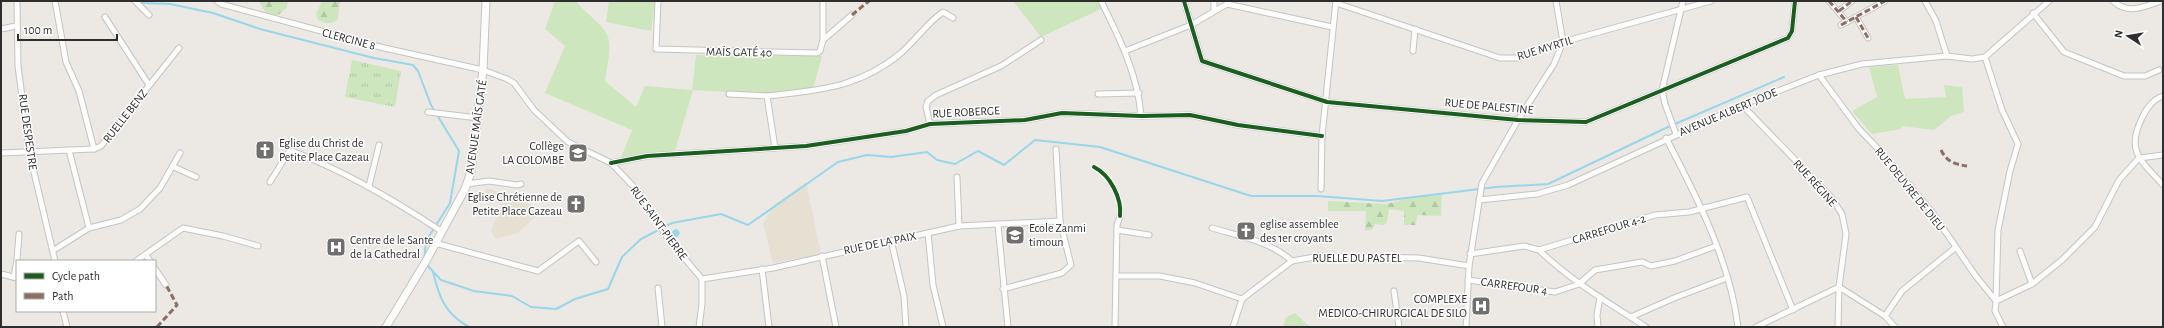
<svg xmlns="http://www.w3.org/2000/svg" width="2164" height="328" viewBox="0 0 2164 328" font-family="'Alegreya Sans',sans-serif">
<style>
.education{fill:#e6e0d3}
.grass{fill:#cee6be}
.forest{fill:url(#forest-firs)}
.park{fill:url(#park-tufts)}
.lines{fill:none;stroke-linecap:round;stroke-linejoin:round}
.stream{stroke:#99d6ec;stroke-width:2}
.canal{stroke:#99d6ec;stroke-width:7}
.street-casing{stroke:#c5c4c5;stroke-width:7}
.secondary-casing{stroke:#c5c4c5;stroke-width:9}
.street{stroke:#fcfcfb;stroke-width:5}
.secondary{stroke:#fcfcfb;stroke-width:7}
.quiet{stroke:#8d6e63;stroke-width:3;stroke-dasharray:6 3;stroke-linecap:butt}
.cycleway-casing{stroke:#fff;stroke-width:6}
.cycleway{stroke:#1b5e20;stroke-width:4}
.labels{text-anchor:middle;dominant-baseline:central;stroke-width:3;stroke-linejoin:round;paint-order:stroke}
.street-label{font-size:12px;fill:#2e2e2e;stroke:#fff}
.poi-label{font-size:12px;fill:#2e2e2e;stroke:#fff;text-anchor:start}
</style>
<defs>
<pattern id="forest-firs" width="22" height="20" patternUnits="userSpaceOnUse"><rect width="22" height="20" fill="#cee6be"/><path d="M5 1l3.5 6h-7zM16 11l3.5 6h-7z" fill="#b1c6a4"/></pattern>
<pattern id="park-tufts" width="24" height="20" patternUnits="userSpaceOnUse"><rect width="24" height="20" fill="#cee6be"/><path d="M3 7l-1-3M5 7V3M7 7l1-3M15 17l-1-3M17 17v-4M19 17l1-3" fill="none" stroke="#b1c6a4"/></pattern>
</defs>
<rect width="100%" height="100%" fill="#ece8e4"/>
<g class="education">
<path d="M806 182 821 254 773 263 763 224 775 204Z"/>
<path d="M487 188 531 204 536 216 518 233 495 239 491 230 502 206 482 196Z"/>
</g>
<g class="grass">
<path d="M555 1H576C585 14 607 26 609 41 611 51 606 71 605 81L636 107 645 86 692 90 696 55 822 56 813 89 764 94 693 90 674 154 620 160 632 130 545 93 565 46 545 29Z"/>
<path d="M609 1H655L651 31 606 22Z"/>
<path d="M1013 1H1097L1101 9 1041 37Z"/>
<path d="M1898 65 1905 99 1946 97 1944 85 1962 87 1964 112 1951 116 1934 130 1902 126 1901 129 1872 134 1852 111 1877 97 1869 67Z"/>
<path d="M1295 313 1310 327H1283L1286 317Z"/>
</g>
<g class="forest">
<path d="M259 1H288L287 8 278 15H267Z"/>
<path d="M322 1H340L338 19C331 25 326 24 318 20L316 14Z"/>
<path d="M1442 195 1441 216 1417 215 1416 225H1404V211L1389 209 1387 222 1384 225 1375 224 1373 229 1365 231 1366 211H1328V201L1385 204 1416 197Z"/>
</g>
<path class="park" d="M352 60 401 71 395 107 345 97Z"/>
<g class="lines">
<g class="stream">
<path d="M139 1 144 3 170 4 213 13 260 29 374 58 413 65 418 71 431 105 459 151 450 203 426 241 424 262"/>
<path d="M1675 124 1784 77"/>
<path d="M427 265 441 280 474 291 512 296 531 307 556 309 575 299 608 289 622 257 641 239 672 223 721 214 748 225 838 162 867 155 891 157 927 152 937 160 955 164 978 151 1004 165 1035 140 1100 147 1251 196H1317L1382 201 1496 187 1548 184 1670 126"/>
<path d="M433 272C439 297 445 314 469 327"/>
</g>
<path class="canal" d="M670 238 676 233"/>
<g class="street-casing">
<g id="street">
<path d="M17 1 18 66 29 151 55 261"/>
<path d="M55 1 66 62 79 91 94 149"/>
<path d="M135 1 149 15"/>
<path d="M217 1 221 4 380 47 483 70 507 79 514 83 534 110 568 142 611 163 637 190 669 240 702 279V304L699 327"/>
<path d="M658 1 656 49 817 53 820 51 823 40 852 15"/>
<path d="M1101 1C1119 37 1138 75 1141 116"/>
<path d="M1184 1 1202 61 1327 102 1518 120 1586 122 1788 38 1792 31 1795 1"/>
<path d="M1214 1V11"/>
<path d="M1829 1 1847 22"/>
<path d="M1925 1 1936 21 1947 56"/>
<path d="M2113 1C2129 15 2143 7 2161 1"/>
<path d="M1336 3 1500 58H1520L1563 42 1711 1"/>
<path d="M1839 11 1852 1"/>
<path d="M2033 13 2064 52 2124 76H2145L2159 70"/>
<path d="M105 17 149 85"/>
<path d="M1856 17 1868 38"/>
<path d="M1841 25 1885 1"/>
<path d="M1 29 16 26"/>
<path d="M823 40V1"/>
<path d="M1125 51 1191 25 1227 4 1332 27"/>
<path d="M1413 51 1415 29"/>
<path d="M1985 57 2002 110 2018 144 2010 171 1998 230 1996 301 2032 284 2062 260 2095 227 2119 180 2139 158 2163 155"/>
<path d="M1819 75 1859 129 1884 155 1932 212 1975 275 1996 301 1995 311 2003 327"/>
<path d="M729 94 767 96 775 148"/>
<path d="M1098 94 1139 93"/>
<path d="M767 96C819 90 859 88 901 53 916 40 927 23 943 12L953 18"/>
<path d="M2163 96C2152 100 2147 108 2142 118 2125 152 2142 161 2163 185"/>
<path d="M1742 105 1831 197 1842 214 1846 234 1839 287 1838 327"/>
<path d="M428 112 478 118"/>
<path d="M930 124 926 107 928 101 936 95 1001 66 1041 40"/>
<path d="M1676 134 1665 104 1662 90 1683 1"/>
<path d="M1666 138C1697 197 1730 261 1738 327"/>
<path d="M69 150 89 228"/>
<path d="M1 153 94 149 101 146 179 48"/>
<path d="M611 163 647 156 806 146 906 131 930 124 1025 120 1062 113 1141 116 1190 115 1238 125 1322 136"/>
<path d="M174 167 196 177"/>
<path d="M957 177 959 226"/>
<path d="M270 182 288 153 292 151C345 171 394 200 441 231"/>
<path d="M467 184 489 181 517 185 521 184"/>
<path d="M369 186 379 145"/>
<path d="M1321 189 1322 136 1336 1"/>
<path d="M1479 200 1537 194 1568 185 1742 105 1819 75 1862 64 1947 56 1972 59 1985 57 2049 1"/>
<path d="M998 225 1008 327"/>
<path d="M1212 228C1239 236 1270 241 1292 261"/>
<path d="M1117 230 1149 235"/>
<path d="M928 233 933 285 943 327"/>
<path d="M891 240 904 296 906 327"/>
<path d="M435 243 538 271 579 241 596 262"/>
<path d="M54 250 89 228 121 220 140 209 160 188 180 153"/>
<path d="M1539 250C1571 281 1609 303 1646 327"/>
<path d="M2020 251 2032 284"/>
<path d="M1470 254 1524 246 1539 250 1655 215 1689 212 1747 197 1793 310"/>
<path d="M146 255 150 261"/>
<path d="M822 256 836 327"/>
<path d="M136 261 183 228 223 236 258 246"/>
<path d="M155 269 166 285"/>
<path d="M762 269 769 327"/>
<path d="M1 274 17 278"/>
<path d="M1117 276H1160L1195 283 1242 299 1292 261 1320 256 1419 258 1469 266"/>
<path d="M14 277 17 260 19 234"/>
<path d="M702 279 773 268 959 226 1060 221"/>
<path d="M1468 280 1555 292 1579 284 1595 270 1642 262 1651 266 1675 261 1716 246"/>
<path d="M658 288 662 327"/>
<path d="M1003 289 1062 273 1071 265 1060 221 1056 149"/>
<path d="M1394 291 1399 327"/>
<path d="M63 311 67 327"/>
<path d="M1885 316 1902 291 1955 248"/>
<path d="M1631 317 1674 298 1727 278"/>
<path d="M1115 327 1117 225 1120 216"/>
<path d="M1233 327 1242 299"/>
<path d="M1466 327 1469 266 1482 183 1518 120 1554 64 1563 42 1556 1"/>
<path d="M1598 327 1597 315 1600 297"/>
<path d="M1756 327 1839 287 1885 316 1895 327"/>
</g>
</g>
<g class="secondary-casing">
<path id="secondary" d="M386 327 426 261 465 189 471 172 483 70 486 1"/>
</g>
<use href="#street" class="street"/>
<use href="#secondary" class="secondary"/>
<g class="quiet">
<path d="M1829 1 1847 22"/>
<path d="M1839 11 1852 1"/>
<path d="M852 15 869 1"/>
<path d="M1856 17 1868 38"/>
<path d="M1841 25 1885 1"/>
<path d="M1941 150C1947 162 1954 164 1967 166"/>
<path d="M157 327 177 305 166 285"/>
</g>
<g class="cycleway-casing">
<g id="cycleway">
<path d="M1184 1 1202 61 1327 102 1518 120 1586 122 1788 38 1792 31 1795 1"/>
<path d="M611 163 647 156 806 146 906 131 930 124 1025 120 1062 113 1141 116 1190 115 1238 125 1322 136"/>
<path d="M1094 167C1110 175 1122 198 1120 216"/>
</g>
</g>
<use href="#cycleway" class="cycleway"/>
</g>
<defs>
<g id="church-square" transform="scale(1)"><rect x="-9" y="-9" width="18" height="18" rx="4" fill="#706f6e" stroke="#fff"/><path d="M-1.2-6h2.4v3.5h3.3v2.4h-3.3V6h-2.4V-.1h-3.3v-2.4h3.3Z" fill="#fff"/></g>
<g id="university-square" transform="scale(1)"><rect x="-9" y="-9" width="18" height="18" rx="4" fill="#706f6e" stroke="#fff"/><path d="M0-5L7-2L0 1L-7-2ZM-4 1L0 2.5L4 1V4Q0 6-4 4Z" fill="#fff"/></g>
<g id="school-square" transform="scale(1)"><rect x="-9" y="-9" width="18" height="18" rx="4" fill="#706f6e" stroke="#fff"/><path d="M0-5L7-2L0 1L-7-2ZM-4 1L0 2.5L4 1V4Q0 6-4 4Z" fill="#fff"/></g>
<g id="hospital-square" transform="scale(1)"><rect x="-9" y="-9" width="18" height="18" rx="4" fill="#706f6e" stroke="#fff"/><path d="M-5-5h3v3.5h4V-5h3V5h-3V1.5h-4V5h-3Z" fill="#fff"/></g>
</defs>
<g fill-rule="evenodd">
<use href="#church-square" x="265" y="150"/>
<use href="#university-square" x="578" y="153"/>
<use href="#church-square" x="576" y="204"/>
<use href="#church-square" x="1246" y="231"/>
<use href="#school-square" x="1015" y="235"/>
<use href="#hospital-square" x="336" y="247"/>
<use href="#hospital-square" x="1481" y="306"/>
</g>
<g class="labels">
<g class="street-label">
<text transform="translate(349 39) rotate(15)">CLERCINE 8</text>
<text transform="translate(1545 48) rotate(-17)">RUE MYRTIL</text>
<text transform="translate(739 52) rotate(1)">MAÏS GATÉ 40</text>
<text transform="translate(1489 106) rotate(5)">RUE DE PALESTINE</text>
<text transform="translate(966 112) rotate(-3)">RUE ROBERGE</text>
<text transform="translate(1728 112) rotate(-23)">AVENUE ALBERT JODE</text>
<text transform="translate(125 116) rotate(-52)">RUELLE BENZ</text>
<text transform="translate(476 127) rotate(-82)">AVENUE MAÏS GATÉ</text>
<text transform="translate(28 132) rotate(82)">RUE DESPESTRE</text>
<text transform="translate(1815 183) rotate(48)">RUE RÉGINE</text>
<text transform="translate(1910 189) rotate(51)">RUE OEUVRE DE DIEU</text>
<text transform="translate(659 223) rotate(54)">RUE SAINT-PIERRE</text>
<text transform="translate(1609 229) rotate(-17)">CARREFOUR 4-2</text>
<text transform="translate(880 243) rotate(-12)">RUE DE LA PAIX</text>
<text x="1357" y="258">RUELLE DU PASTEL</text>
<text transform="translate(1514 286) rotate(8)">CARREFOUR 4</text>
</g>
<g class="poi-label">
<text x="279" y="143">Eglise du Christ de<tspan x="279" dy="14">Petite Place Cazeau</tspan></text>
<text x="564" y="146" text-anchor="end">Collège<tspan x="564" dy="14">LA COLOMBE</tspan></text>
<text x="562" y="197" text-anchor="end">Eglise Chrétienne de<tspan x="562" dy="14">Petite Place Cazeau</tspan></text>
<text x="1260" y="224">eglise assemblee<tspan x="1260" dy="14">des 1er croyants</tspan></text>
<text x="1029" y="228">Ecole Zanmi<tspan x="1029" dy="14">timoun</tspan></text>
<text x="350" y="240">Centre de le Sante<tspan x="350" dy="14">de la Cathedral</tspan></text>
<text x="1467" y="299" text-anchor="end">COMPLEXE<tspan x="1467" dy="14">MEDICO-CHIRURGICAL DE SILO</tspan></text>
</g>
</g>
<rect width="2164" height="328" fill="none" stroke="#2e2e2e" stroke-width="4"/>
<rect x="16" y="260" width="140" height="52" fill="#ffffff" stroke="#ababab"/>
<rect x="24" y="273" width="20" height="6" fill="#1b5e20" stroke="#ababab"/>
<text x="52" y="280" font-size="12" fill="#2e2e2e">Cycle path</text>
<rect x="24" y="293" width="20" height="6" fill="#8d6e63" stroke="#ababab"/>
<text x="52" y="300" font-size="12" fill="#2e2e2e">Path</text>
<g transform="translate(2128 36) rotate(282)" stroke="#ffffff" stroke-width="3" paint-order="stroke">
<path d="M0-3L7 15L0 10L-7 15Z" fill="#2e2e2e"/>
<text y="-6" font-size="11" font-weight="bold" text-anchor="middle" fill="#2e2e2e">N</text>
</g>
<path d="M18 34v6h99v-6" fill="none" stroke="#2e2e2e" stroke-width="2"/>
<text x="24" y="34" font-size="12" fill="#2e2e2e" stroke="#ffffff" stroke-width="3" paint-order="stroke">100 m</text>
</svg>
